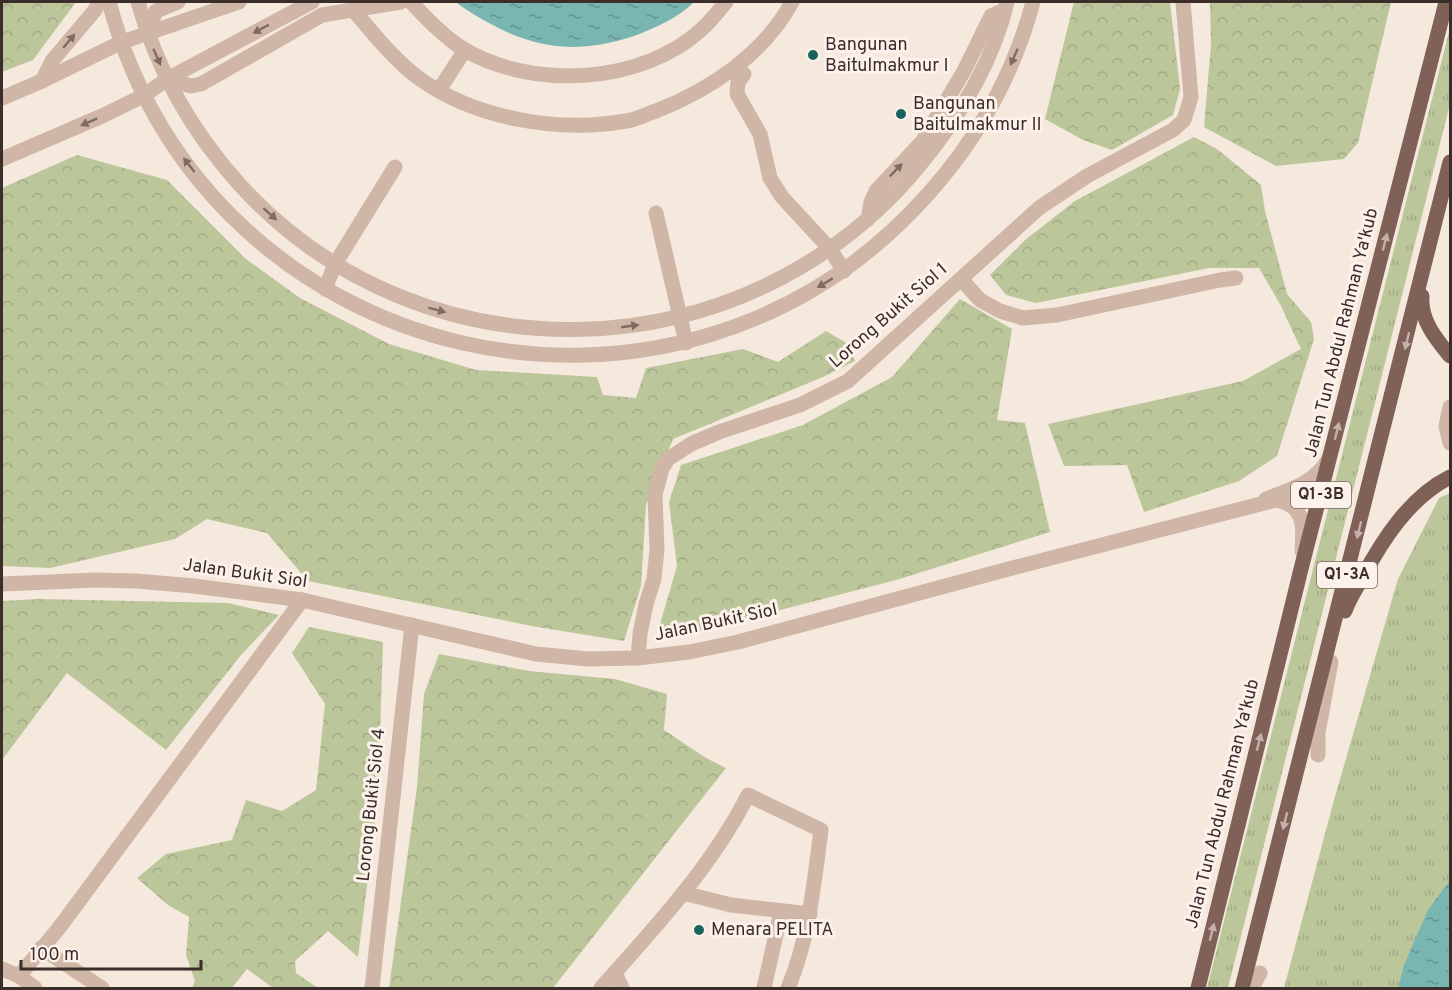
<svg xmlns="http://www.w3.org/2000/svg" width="1452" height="990" viewBox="0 0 1452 990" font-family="Overpass,sans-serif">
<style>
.grass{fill:url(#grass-tufts)}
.forest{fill:url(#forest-crowns)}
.water{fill:url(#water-ripples)}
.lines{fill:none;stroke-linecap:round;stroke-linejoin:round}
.minor{stroke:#cfb6a7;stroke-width:15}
.major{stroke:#7f6158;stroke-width:15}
.oneway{fill:#7e6b62}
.oneway2{fill:#c4b1a9}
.poi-dot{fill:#19625f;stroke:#fcf2eb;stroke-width:2}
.labels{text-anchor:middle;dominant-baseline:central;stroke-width:6;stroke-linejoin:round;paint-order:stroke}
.shield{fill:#fcf2eb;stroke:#756863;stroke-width:1.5}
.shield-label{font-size:16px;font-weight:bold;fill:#3b2d29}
.poi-label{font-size:18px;fill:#3b2d29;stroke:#fcf2eb;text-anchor:start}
.street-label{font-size:18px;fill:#3b2d29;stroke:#fcf2eb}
</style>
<defs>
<pattern id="grass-tufts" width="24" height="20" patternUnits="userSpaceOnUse" patternTransform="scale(1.5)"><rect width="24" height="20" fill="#bcc69b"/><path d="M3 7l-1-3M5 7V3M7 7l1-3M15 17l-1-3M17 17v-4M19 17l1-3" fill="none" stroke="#a2aa86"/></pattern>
<pattern id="forest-crowns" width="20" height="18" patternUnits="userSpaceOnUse" patternTransform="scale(1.5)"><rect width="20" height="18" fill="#bcc69b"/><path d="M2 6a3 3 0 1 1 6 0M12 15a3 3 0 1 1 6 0" fill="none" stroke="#a2aa86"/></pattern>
<pattern id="water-ripples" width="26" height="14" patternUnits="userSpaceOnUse" patternTransform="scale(1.5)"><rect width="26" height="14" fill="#79b6b2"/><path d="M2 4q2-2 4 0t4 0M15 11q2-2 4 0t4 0" fill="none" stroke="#649491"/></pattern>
</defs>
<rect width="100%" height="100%" fill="#f5e8dd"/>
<g class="grass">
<path d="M1450 28V104L1228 988H1207Z"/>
<path d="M1450 493V988H1284L1334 800 1398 579 1439 498Z"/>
</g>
<g class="forest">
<path d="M2 2H76L33 60 2 72Z"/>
<path d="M1074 2H1170L1180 89 1173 115 1112 150 1083 140 1045 119Z"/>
<path d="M1210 2H1391L1358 143 1344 159 1276 166 1204 127 1211 44Z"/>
<path d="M1194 137 1217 149 1261 185 1265 211 1287 294 1311 322 1314 339 1277 456 1239 481 1144 512 1127 465 1064 466 1048 424 1243 381 1301 349 1280 304 1259 268H1209L1036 303 1006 295 990 275 1025 240 1075 201Z"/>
<path d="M77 155 167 180 246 259 300 298 389 344 476 370 597 377 603 395 636 398 646 368 743 349 778 362 826 331 850 345 855 361 823 377 673 439 646 505 641 586 624 641 537 627 308 581 267 533 207 519 175 539 50 568 2 566V188Z"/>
<path d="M960 299 1012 329 997 420 1025 423 1050 532 896 580 661 641 658 631 677 566 669 502 681 465 803 425 892 377Z"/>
<path d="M39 599 228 603 279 615 241 655 166 750 67 673 2 760V601Z"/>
<path d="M309 627 383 642 378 798 358 957 328 931 295 961 296 973 318 988H273L247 969 232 988H192L195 981 186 955 189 917 168 905 137 878 166 854 232 840 246 800 282 811 316 790 325 704 292 653Z"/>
<path d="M439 654 529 671 615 679 667 694 664 730 706 758 726 768 553 988H389L417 787 424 694Z"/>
</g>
<g class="water">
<path d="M456 2H694C678 18 655 28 634 36 582 53 539 51 491 24 478 17 467 11 456 2Z"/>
<path d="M1450 880V988H1398L1404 965 1428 910Z"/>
</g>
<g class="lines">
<g class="minor">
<path d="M109 2C208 371 677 478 929 193 978 138 1014 73 1033 2"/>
<path d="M138 2C157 70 192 132 240 185 423 386 747 375 919 166 958 119 993 62 1007 2"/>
<path d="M411 2C426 18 445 38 465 50 535 90 642 84 702 29 711 21 718 11 726 2"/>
<path d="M354 11C375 35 394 60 420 79 476 119 559 133 626 121 636 120 646 114 656 111 710 90 764 54 792 2"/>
<path d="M147 34 156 11 178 2"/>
<path d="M744 74 738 82 737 94 760 134 770 178 782 197 830 249 844 271"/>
<path d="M167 79 191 86 201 84 322 15 401 2"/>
<path d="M42 81 52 61 95 10 99 2"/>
<path d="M439 90 465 50"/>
<path d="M2 98 42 81 122 42 239 2"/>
<path d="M2 159 102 116 145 95 167 79 312 2"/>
<path d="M656 213 686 343"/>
<path d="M868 219 871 202 876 191 922 142 964 71 991 16 1005 10"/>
<path d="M961 279 980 300 1000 311 1023 318 1057 315 1220 280 1236 278"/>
<path d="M325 289 335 264 395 167"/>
<path d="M1450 407 1446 426 1450 443"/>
<path d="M1266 499C1289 490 1315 483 1328 460"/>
<path d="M2 584 95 580 136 581 194 586 302 600 536 654 588 659 638 658 689 652 738 642 1001 571 1276 500C1305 505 1304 526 1302 551"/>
<path d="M638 658 640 634 646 604 654 579 657 550 655 495 662 468 668 459 691 444 719 432 800 405 848 381 1039 208 1087 176 1173 130 1184 120 1191 97 1183 2"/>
<path d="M1318 755V733L1331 662"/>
<path d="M683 893 731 905 810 914"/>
<path d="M41 948 102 988"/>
<path d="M2 969 19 976 35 988"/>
<path d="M615 973 622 988"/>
<path d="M19 976 59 928 302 600"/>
<path d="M372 988 412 625"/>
<path d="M601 988C653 930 713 865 748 795L821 830C814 883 809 939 788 988"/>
<path d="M764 988 781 912"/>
<path d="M1252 988 1260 973"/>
</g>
<g class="major">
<path d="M1422 296C1420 320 1436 339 1450 356"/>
<path d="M1345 611C1349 599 1356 589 1362 578 1383 539 1410 497 1450 477"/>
<path d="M1198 988 1301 569 1446 2"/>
<path d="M1242 988 1450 162"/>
</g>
</g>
<defs><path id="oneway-solid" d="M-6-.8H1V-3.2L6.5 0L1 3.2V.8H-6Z" transform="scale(1.5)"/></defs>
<g class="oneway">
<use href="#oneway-solid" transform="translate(261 29) rotate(152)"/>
<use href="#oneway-solid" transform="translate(69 41) rotate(-50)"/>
<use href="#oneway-solid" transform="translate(157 57) rotate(66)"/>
<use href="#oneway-solid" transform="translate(1014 57) rotate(114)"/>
<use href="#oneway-solid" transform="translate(89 122) rotate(156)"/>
<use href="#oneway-solid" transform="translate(189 165) rotate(-128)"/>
<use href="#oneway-solid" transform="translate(896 170) rotate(-46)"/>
<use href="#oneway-solid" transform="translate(270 214) rotate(41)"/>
<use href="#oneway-solid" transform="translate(825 283) rotate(149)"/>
<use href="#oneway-solid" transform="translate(437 310) rotate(15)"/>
<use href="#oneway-solid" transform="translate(630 326) rotate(-8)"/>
</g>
<g class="oneway2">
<use href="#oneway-solid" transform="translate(1385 242) rotate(-76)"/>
<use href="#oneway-solid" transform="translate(1407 341) rotate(104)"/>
<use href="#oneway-solid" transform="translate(1337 431) rotate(-76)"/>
<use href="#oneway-solid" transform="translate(1359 530) rotate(104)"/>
<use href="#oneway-solid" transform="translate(1259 742) rotate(-76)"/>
<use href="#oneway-solid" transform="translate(1285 821) rotate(104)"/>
<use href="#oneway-solid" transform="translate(1212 932) rotate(-76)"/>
</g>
<g class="poi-dot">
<circle cx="813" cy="55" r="6"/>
<circle cx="901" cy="114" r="6"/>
<circle cx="699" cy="930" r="6"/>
</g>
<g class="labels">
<g class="shield">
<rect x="1291" y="482" width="60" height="26" rx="4.5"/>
<rect x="1317" y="562" width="60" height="26" rx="4.5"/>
</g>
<g class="shield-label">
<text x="1321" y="495">Q1-3B</text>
<text x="1347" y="575">Q1-3A</text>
</g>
<g class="poi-label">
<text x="825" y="45">Bangunan<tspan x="825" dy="21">Baitulmakmur I</tspan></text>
<text x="913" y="104">Bangunan<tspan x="913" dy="21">Baitulmakmur II</tspan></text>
<text x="711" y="930">Menara PELITA</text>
</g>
<g class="street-label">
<text transform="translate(889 316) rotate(-41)">Lorong Bukit Siol 1</text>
<text transform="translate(1342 333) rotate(-76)">Jalan Tun Abdul Rahman Ya'kub</text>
<text transform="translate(245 574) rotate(8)">Jalan Bukit Siol</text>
<text transform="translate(716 623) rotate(-12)">Jalan Bukit Siol</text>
<text transform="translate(1223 804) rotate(-76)">Jalan Tun Abdul Rahman Ya'kub</text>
<text transform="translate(372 805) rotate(-84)">Lorong Bukit Siol 4</text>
</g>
</g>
<rect width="1452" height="990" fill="none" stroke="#3b2d29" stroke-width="6"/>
<path d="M21 960v9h180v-9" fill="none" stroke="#3b2d29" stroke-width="3"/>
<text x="30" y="960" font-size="18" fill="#3b2d29" stroke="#fcf2eb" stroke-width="4.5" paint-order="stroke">100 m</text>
</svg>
